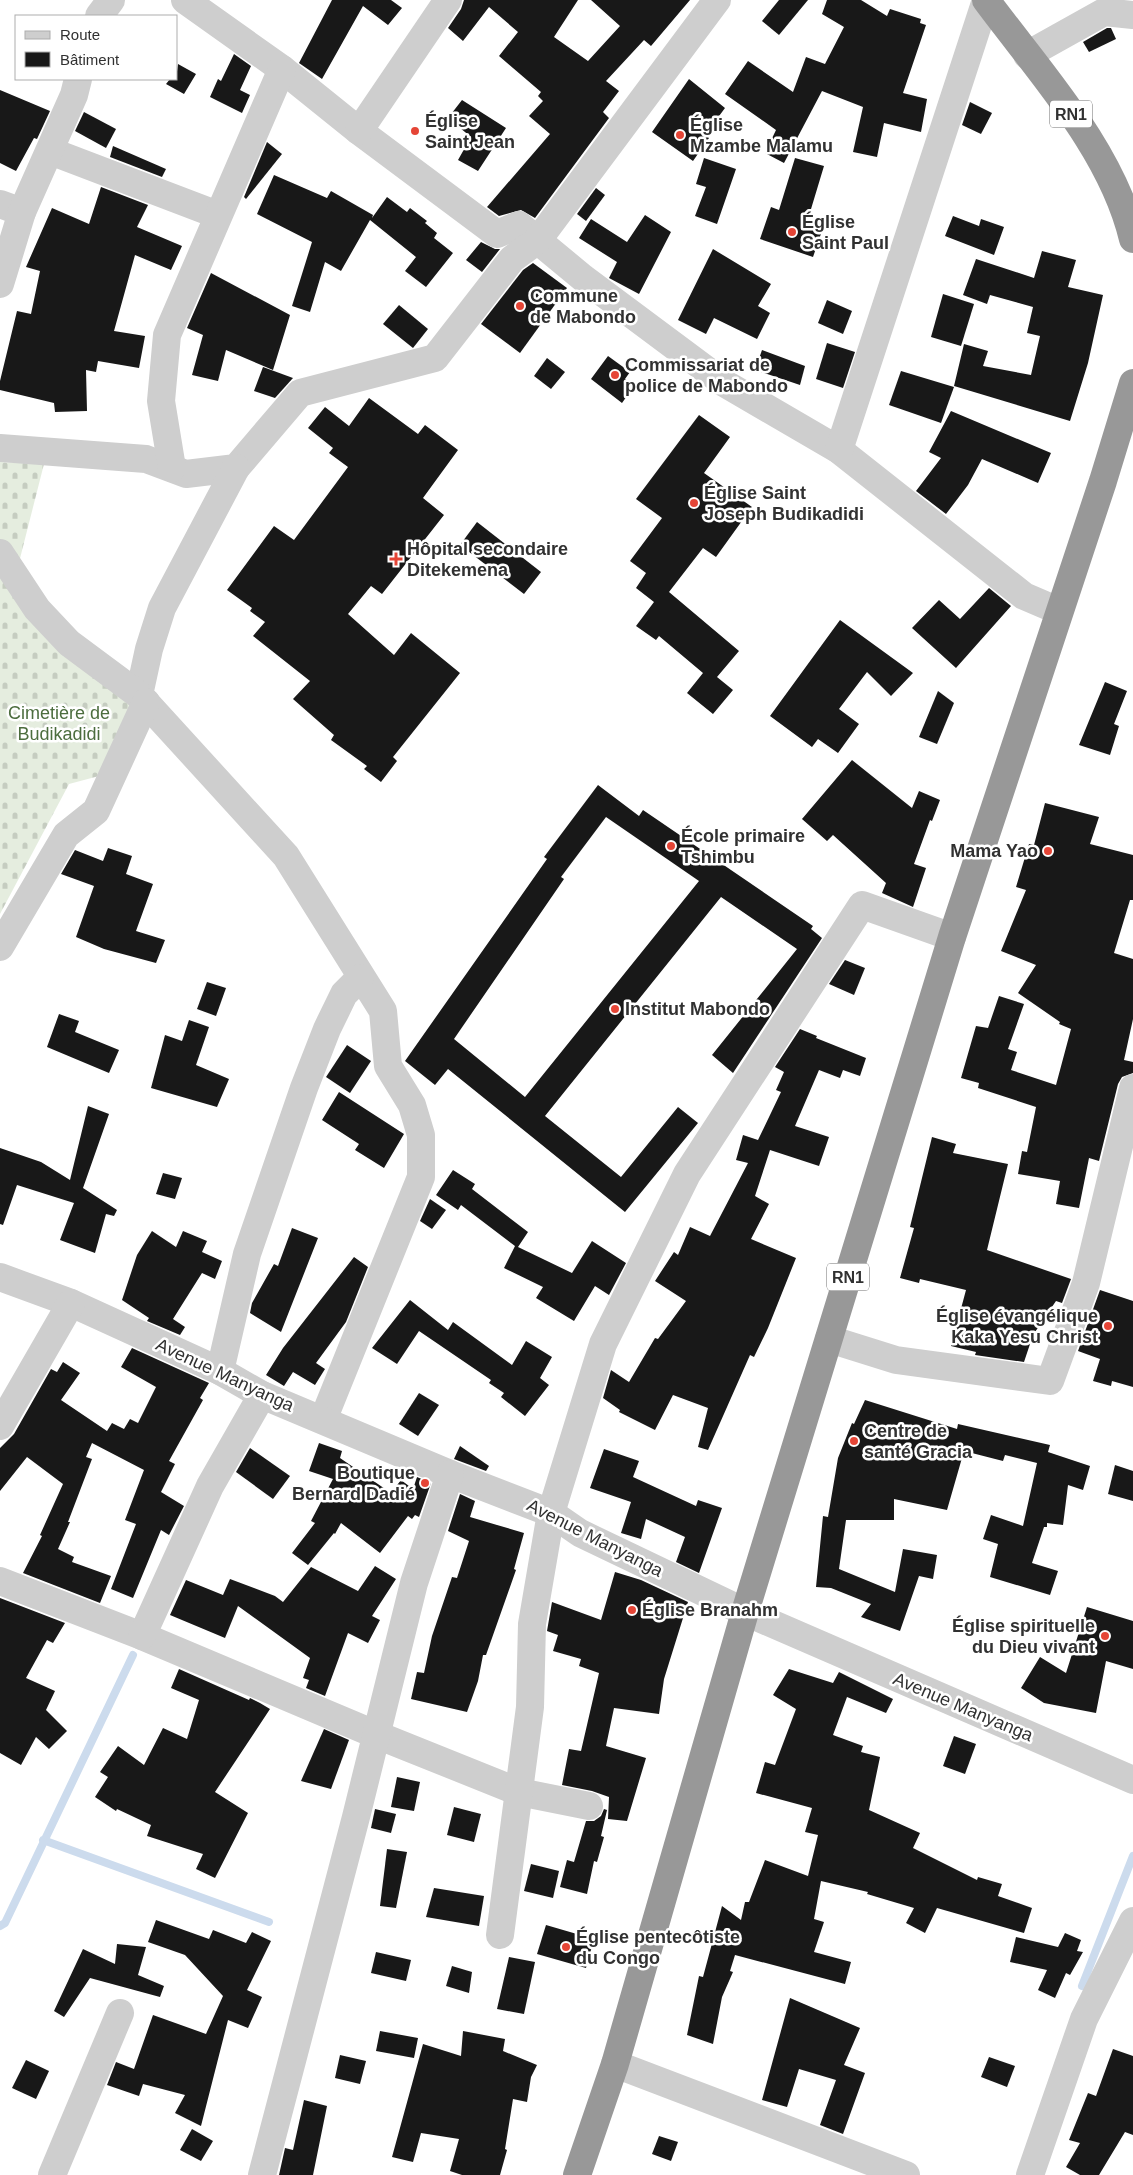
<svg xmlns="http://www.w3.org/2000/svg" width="1133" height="2175" viewBox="0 0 1133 2175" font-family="Helvetica,sans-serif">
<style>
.cemetery{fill:url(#cemetery-stones)}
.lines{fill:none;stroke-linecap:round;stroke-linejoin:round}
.stream{stroke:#ccdbed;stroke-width:8}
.building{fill:#181818;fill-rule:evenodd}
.minor{stroke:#cecece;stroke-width:28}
.highway{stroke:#989898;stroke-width:28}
.poi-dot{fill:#e54536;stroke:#fff;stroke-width:2}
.labels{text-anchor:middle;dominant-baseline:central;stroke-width:5;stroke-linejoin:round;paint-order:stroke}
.shield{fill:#fff;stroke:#6f6f6f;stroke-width:1}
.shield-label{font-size:16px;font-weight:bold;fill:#313131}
.poi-label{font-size:18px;font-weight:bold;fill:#313131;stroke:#fff;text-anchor:start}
.park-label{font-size:18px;fill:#4c6d3e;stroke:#fff}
.street-label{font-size:18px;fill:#313131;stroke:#fff}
</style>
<defs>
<pattern id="cemetery-stones" width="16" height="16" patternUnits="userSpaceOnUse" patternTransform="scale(1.25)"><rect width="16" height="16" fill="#e5eddf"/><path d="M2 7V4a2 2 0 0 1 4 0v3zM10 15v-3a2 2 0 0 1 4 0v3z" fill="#c5ccc0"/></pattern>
</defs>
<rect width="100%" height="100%" fill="#fff"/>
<path class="cemetery" d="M0 462 44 464 13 586 133 708 99 776 69 784 0 914Z"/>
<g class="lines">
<g class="stream">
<path d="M43 1840 269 1922"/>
<path d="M0 1926 5 1923 133 1655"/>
<path d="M1082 1986 1133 1856"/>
</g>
</g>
<g class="building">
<path d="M332 0H391L402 8 388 25 363 6 322 79 299 63Z"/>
<path d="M464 0H578L554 37 588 61 620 26 591 0H690L651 46 644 40 606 81 619 91 603 112 609 118 535 218 521 210 499 216 487 207 550 134 529 116 543 101 538 96 541 92 499 56 518 32 489 7 463 41 448 28 461 9Z"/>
<path d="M779 0H808L779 35 762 21Z"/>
<path d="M827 0H861L887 16 890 9 921 19 920 23 926 25 903 93 927 99 921 132 884 123 877 157 853 152 863 107 822 91 784 163 765 153 776 130 725 94 748 61 793 92 806 57 825 64 844 27 822 14Z"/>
<path d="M1107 28H1111L1116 39 1089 52 1083 42Z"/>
<path d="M234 54 251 66 240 90 250 95 242 113 210 97 218 79 221 81Z"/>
<path d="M178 64 196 74 184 94 166 84 170 79H176Z"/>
<path d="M689 79 725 108 705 135 709 138 693 161 652 132Z"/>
<path d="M0 90 50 111 37 139 34 138 16 171 0 163Z"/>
<path d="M462 100 506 128 478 171 458 160 471 137 448 118Z"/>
<path d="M970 102 992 113 981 134 962 125Z"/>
<path d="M84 112 116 129 106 148 75 131Z"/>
<path d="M267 142 282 154 246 199 244 197Z"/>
<path d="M113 146 166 169 162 177 110 157Z"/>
<path d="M704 158 736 169 717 224 695 216 706 187 696 184Z"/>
<path d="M795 158 824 166 808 219 824 225 813 257 760 239 771 207 779 210Z"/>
<path d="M274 175 327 198 331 191 373 215 372 218 387 197 407 212 410 208 427 221 425 223 437 233 434 238 453 253 426 287 405 271 416 257 370 220 341 271 325 262 310 312 292 306 312 242 257 214Z"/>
<path d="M101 187 148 205 137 227 182 246 171 270 135 255 114 331 145 336 139 368 98 361 96 372 86 370 87 411 55 412 54 403 0 390V381L17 311 31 314 40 271 26 267 52 208 89 224Z"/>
<path d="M596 188 605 195 586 221 577 214Z"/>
<path d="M645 215 671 232 639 294 609 278 617 262 579 238 591 219 627 242Z"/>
<path d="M953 216 979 226 981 219 1004 227 994 255 945 236Z"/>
<path d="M481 242 495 249H500L482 272 466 260Z"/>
<path d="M713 249 771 284 758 306 770 313 757 339 714 318 706 334 678 320Z"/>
<path d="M1042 251 1076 260 1068 287 1103 295 1088 363 1070 421 954 386 964 344 988 351 983 366 1031 375 1040 336 1027 333 1033 307 990 295 987 304 963 295 976 259 1034 278Z"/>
<path d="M533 263 567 288 520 353 481 324 523 270Z"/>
<path d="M211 273 290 315 273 370 226 350 218 381 192 375 203 335 187 328Z"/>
<path d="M943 294 974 304 961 346 931 337Z"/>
<path d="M827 300 852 311 843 334 818 323Z"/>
<path d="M399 305 428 329 413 348 383 324Z"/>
<path d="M827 343 855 352 843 388 816 379Z"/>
<path d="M762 350 805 366 800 385 755 370Z"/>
<path d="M608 356 630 372 625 379 634 386 622 403 591 379Z"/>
<path d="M547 358 565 372 551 389 534 376Z"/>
<path d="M263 367 293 378 275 398 254 391Z"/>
<path d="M901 371 954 387 941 423 889 405Z"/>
<path d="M369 398 418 434 425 425 458 450 423 498 444 515 382 594 371 586 348 614 394 655 411 633 460 673 393 757 397 761 381 782 364 769 367 766 331 740 334 735 293 699 310 681 253 636 265 622 250 611 252 608 227 590 274 526 294 540 348 467 329 453 333 448 308 428 325 407 349 426Z"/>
<path d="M951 411 1051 453 1038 483 982 459 968 485 946 514 916 491 941 458 929 452Z"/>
<path d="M699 415 730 437 704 473 752 507 716 557 703 548 669 592 739 651 717 677 733 690 713 714 687 693 703 673 659 636 656 640 636 626 654 602 636 588 646 573 630 561 662 518 636 499Z"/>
<path d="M477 522 541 572 524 594 460 545Z"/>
<path d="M989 588 1011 606 956 668 912 628 939 600 960 619Z"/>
<path d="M840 620 913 673 891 696 867 672 839 709 859 724 838 753 818 739 812 747 770 716Z"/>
<path d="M1105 682 1127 691 1114 724 1119 726 1110 755 1079 745Z"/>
<path d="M938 691 954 703 937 744 919 737Z"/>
<path d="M852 760 912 808 919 791 940 800 932 821 930 820 914 864 926 868 913 907 882 893 886 883 833 835 827 841 802 819Z"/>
<path d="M598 785 639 816 643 810 813 926 811 929 822 938 733 1073 712 1055 797 949 721 897 545 1116 621 1177 678 1107 698 1123 625 1212 448 1069 435 1085 405 1061 547 859 544 857ZM606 817 699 881 525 1097 454 1039 564 879 561 877Z"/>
<path d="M1045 803 1099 817 1090 844 1133 855V900H1130L1114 953 1133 959V1019L1124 1060 1133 1062V1073L1122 1077 1118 1084 1099 1161 1089 1158 1079 1208 1056 1204 1060 1181 1018 1174 1022 1151 1027 1152 1036 1107 978 1088 979 1083 961 1078 976 1026 988 1028 999 996 1024 1004 1008 1049 1017 1052 1011 1070 1056 1085 1071 1029 1059 1024 1060 1022 1018 993 1036 965 1001 951 1026 890 1016 887 1029 844 1034 845Z"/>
<path d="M108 848 132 856 126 874 153 884 136 931 165 940 156 963 104 949 76 937 94 886 61 874 75 850 103 861Z"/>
<path d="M845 960 865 968 854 995 829 984Z"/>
<path d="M207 982 226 988 216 1016 197 1009Z"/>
<path d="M59 1014 79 1021 75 1032 119 1050 109 1073 47 1047Z"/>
<path d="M189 1020 209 1027 196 1065 229 1079 217 1107 151 1088 165 1035 182 1041Z"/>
<path d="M800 1029 817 1036 816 1038 866 1058 860 1076 843 1070 840 1078 819 1070 795 1126 829 1137 819 1166 770 1150 755 1196 769 1204 751 1239 796 1258 768 1328 754 1357 750 1355 708 1450 698 1447 708 1408 673 1395 655 1430 619 1412 620 1410 603 1398 611 1370 629 1382 655 1338 658 1339 686 1301 655 1281 674 1252 678 1255 690 1227 710 1236 748 1163 736 1160 743 1135 758 1140 781 1092 776 1090 784 1072 775 1067Z"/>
<path d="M347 1045 371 1061 350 1093 326 1077Z"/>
<path d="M339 1092 404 1134 384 1168 355 1150 359 1144 322 1120Z"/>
<path d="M88 1106 109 1114 83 1188 117 1210 114 1216 106 1214 95 1253 60 1240 74 1203 17 1185 3 1225 0 1224V1148L41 1162 70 1180Z"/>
<path d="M932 1137 956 1144 953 1153 1008 1164 987 1250 1071 1279 1062 1303 1056 1301 1033 1335 1024 1362 975 1355 976 1352 951 1346 966 1290 920 1279 919 1283 900 1278 914 1228 910 1227Z"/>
<path d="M453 1170 475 1184 472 1189 528 1232 518 1247 572 1273 592 1241 626 1263 609 1295 595 1286 574 1321 536 1298 543 1287 504 1268 515 1246 461 1205 458 1210 436 1195Z"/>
<path d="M163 1173 182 1178 175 1199 156 1194Z"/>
<path d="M430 1199 446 1210 432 1229 420 1221Z"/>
<path d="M292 1228 318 1238 281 1332 250 1313 252 1303 274 1264 278 1266Z"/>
<path d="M152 1231 176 1247 183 1231 207 1241 202 1252 222 1261 215 1279 202 1273 173 1319 185 1327 180 1335 147 1321 149 1318 122 1300 137 1255Z"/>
<path d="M354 1257 368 1267 346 1322 316 1363 325 1369 315 1385 293 1372 284 1386 266 1375 283 1348Z"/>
<path d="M1100 1290 1133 1301V1387L1112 1381 1111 1386 1093 1381 1100 1359 1078 1351Z"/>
<path d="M410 1300 448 1330 453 1322 512 1365 526 1341 552 1357 540 1378 549 1385 525 1416 501 1397 504 1393 489 1383 491 1380 419 1331 397 1364 372 1348Z"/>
<path d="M132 1348 209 1383 200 1398 203 1400 169 1461 175 1464 161 1492 184 1506 169 1535 161 1530 133 1598 111 1589 136 1524 125 1520 144 1470 92 1443 86 1457 92 1459 68 1522H70L58 1549 74 1557 72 1562 111 1576 100 1603 23 1573 42 1536 40 1535 63 1484 27 1457 0 1491V1448L14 1434 51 1369 57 1372 63 1362 80 1373 61 1400 107 1431 112 1423 124 1429 130 1419 138 1423 156 1387 121 1367Z"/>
<path d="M419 1393 439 1405 418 1436 399 1424Z"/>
<path d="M865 1400 957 1429 958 1424 1050 1445 1048 1452 1090 1466 1083 1490 1068 1485 1063 1525 1047 1523V1527H1044L1032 1563 1058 1571 1050 1595 990 1577 998 1544 983 1539 991 1515 1023 1526 1037 1463 1005 1455 1003 1461 964 1451 947 1510 894 1499V1520H846L839 1569 895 1592 903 1549 937 1555 933 1579 919 1576 900 1631 861 1617 871 1604 831 1588 816 1587 823 1516 828 1517 838 1458 852 1423 854 1424Z"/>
<path d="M319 1443 342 1451 340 1458 391 1493 401 1480 413 1489 417 1477 431 1483 419 1517 415 1515 412 1519 408 1516 380 1553 341 1523 335 1534 334 1533 308 1565 292 1553 315 1523 311 1521 333 1479 309 1471Z"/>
<path d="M460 1446 489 1466 486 1471 454 1459Z"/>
<path d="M250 1448 290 1476 273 1499 236 1472Z"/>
<path d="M604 1449 639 1461 633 1477 696 1506 698 1500 722 1508 699 1573 676 1562 685 1537 646 1519 641 1539 621 1533 631 1502 590 1488Z"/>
<path d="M1115 1465 1133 1471V1501L1108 1494Z"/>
<path d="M460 1494 475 1501 470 1517 524 1533 514 1569 516 1570 486 1655H483L478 1681 467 1712 411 1699 417 1672 424 1673 432 1636 452 1577 457 1578 469 1541 448 1531Z"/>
<path d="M375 1566 396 1579 372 1616 380 1620 368 1643 348 1633 325 1696 306 1688 309 1680 303 1678 310 1658 238 1606 225 1638 170 1615 186 1580 223 1595 230 1579 275 1596 283 1602 311 1567 358 1591Z"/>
<path d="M615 1572 641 1580 688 1602 664 1679 659 1714 614 1708 606 1746 646 1758 627 1821 608 1819 609 1797 592 1791 562 1785 569 1749 581 1751 599 1673 579 1666 581 1659 553 1651 558 1635 547 1631 552 1602 601 1620Z"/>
<path d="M0 1598 65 1623 53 1643 47 1640 26 1678 55 1691 46 1710 67 1731 49 1749 36 1737 21 1765 0 1753Z"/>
<path d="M1087 1607 1133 1621V1669L1106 1661 1096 1713 1044 1703 1021 1688 1040 1657 1066 1673Z"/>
<path d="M179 1669 249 1700 250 1698 260 1703 270 1709 215 1792 248 1813 215 1878 196 1869 203 1854 147 1836 151 1825 117 1809 116 1811 95 1797 108 1777 100 1772 118 1746 144 1765 163 1728 187 1739 199 1700 171 1688Z"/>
<path d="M789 1669 833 1683 839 1672 893 1699 886 1713 847 1697 833 1735 863 1746 861 1752 880 1757 869 1810 920 1833 913 1848 977 1880 978 1877 1002 1884 998 1896 1032 1908 1024 1933 937 1908 925 1933 906 1923 914 1908 867 1894 868 1892 821 1881 814 1919 824 1922 814 1952 851 1962 845 1984 735 1955 730 1971 733 1972 722 1997 713 2044 687 2035 699 1976 703 1977 722 1906 741 1920 745 1902H749L765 1860 808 1876 818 1835 805 1832 812 1808 756 1793 765 1762 775 1765 796 1709 773 1695Z"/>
<path d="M324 1729 349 1740 331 1789 301 1781Z"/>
<path d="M954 1736 976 1744 965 1774 943 1766Z"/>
<path d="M397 1777 420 1782 414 1811 391 1807Z"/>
<path d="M454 1807 481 1814 474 1842 447 1835Z"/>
<path d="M375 1809 396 1814 391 1833 371 1828Z"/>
<path d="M604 1809 607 1810 601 1836 604 1837 597 1862 594 1861 587 1894 560 1887 567 1860 574 1862 586 1821H594L601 1816Z"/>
<path d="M387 1849 407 1852 396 1908 380 1906Z"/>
<path d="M531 1864 559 1871 553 1898 524 1891Z"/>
<path d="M434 1888 484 1896 479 1926 426 1917Z"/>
<path d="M156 1920 209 1939 213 1930 246 1943 252 1932 271 1941 247 1990 262 1997 248 2028 228 2020 201 2126 175 2113 185 2095 143 2084 139 2096 107 2085 116 2062 134 2069 153 2015 206 2034 223 1996 185 1955 148 1942Z"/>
<path d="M546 1925 594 1939 586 1968 537 1954Z"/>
<path d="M1065 1933 1081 1940 1077 1951 1083 1952 1070 1975 1066 1973 1055 1998 1038 1990 1047 1970 1010 1962 1016 1937 1058 1947Z"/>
<path d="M117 1944 146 1947 138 1975 164 1986 160 1997 90 1978 64 2017 54 2011 83 1949 115 1964Z"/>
<path d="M376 1952 411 1960 406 1981 371 1973Z"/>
<path d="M509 1957 535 1962 524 2014 497 2009Z"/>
<path d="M452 1966 472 1972 469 1993 446 1986Z"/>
<path d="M790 1998 860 2028 844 2065 865 2073 843 2134 820 2125 836 2080 799 2069 787 2107 762 2100Z"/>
<path d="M380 2031 418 2038 414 2058 376 2051Z"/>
<path d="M463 2031 505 2039 503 2051 537 2065 531 2077 527 2102 513 2099 505 2149 507 2150 500 2175H462L450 2171 459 2139 421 2133 413 2162 392 2157 423 2044 461 2056Z"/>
<path d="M1113 2049 1133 2056V2135L1125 2132 1099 2175H1080L1066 2167 1080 2143 1069 2140 1088 2093 1096 2096Z"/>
<path d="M340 2055 366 2061 360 2084 335 2078Z"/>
<path d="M989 2057 1015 2066 1007 2087 981 2077Z"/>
<path d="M26 2060 49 2071 36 2099 12 2088Z"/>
<path d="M304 2100 327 2106 313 2175H279L285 2148 293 2150Z"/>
<path d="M192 2129 213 2141 201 2161 180 2150Z"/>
<path d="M659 2136 678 2142 671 2161 652 2154Z"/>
</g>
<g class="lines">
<g class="minor">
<path d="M185 0 282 69 359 131 497 234 519 225 583 278 724 383 839 450 1024 596 1059 611"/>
<path d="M99 16 111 0"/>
<path d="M1027 55 1104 12 1133 15"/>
<path d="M359 131 448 0"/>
<path d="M50 151 218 215"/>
<path d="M0 204 22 212"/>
<path d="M0 284 22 212 74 95 78 79"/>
<path d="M0 448 146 459 186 474 236 468 300 393 435 358 512 259 538 240 717 0"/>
<path d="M839 450 986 0"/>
<path d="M172 468 161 401 167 335 282 69"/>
<path d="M236 468 162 608 149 649 139 695 286 856 383 1011 388 1066 412 1105 421 1135V1177L323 1420"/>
<path d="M0 553 37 609 69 643 139 695"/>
<path d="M0 947 66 835 96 811 146 702"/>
<path d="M0 1277 71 1303 220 1371 262 1395 450 1474 551 1513 580 1533 745 1612 1133 1780"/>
<path d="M829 1339 896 1360 1050 1381 1086 1283 1133 1088"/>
<path d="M220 1371 247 1254 304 1088 327 1029 344 994 360 978"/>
<path d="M0 1426 71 1303"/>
<path d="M0 1581 142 1636 377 1735 519 1792 589 1806"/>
<path d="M142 1636 210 1486 262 1395"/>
<path d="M500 1935 530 1707 532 1624 551 1513 603 1344 687 1174 862 905 952 937"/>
<path d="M615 2064 906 2175"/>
<path d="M52 2175 120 2013"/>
<path d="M262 2175 356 1817 414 1583 450 1474"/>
<path d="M1030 2175 1084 2019 1133 1921"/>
</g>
<g class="highway">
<path d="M986 0C1040 73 1112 150 1133 239"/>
<path d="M577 2175 615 2064 745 1612 952 937 1103 481 1133 383"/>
</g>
</g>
<g class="poi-dot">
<circle cx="415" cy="131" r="5"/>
<circle cx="680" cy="135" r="5"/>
<circle cx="792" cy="232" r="5"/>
<circle cx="520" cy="306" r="5"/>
<circle cx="615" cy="375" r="5"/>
<circle cx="694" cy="503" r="5"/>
<path d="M393.5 551.5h5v5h5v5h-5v5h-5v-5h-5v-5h5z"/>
<circle cx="671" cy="846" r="5"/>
<circle cx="1048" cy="851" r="5"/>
<circle cx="615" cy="1009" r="5"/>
<circle cx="1108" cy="1326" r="5"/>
<circle cx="854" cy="1441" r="5"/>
<circle cx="425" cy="1483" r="5"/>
<circle cx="632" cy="1610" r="5"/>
<circle cx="1105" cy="1636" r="5"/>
<circle cx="566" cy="1947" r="5"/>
</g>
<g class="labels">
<g class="shield">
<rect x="1050" y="100.5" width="42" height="27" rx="4"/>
<rect x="827" y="1263.5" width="42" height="27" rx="4"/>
</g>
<g class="shield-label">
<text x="1071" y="114">RN1</text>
<text x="848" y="1277">RN1</text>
</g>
<g class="poi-label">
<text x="425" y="121">Église<tspan x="425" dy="21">Saint Jean</tspan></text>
<text x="690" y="125">Église<tspan x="690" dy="21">Mzambe Malamu</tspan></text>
<text x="802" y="222">Église<tspan x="802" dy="21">Saint Paul</tspan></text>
<text x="530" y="296">Commune<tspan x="530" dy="21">de Mabondo</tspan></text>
<text x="625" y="365">Commissariat de<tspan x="625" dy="21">police de Mabondo</tspan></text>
<text x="704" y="493">Église Saint<tspan x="704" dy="21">Joseph Budikadidi</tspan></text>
<text x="407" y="549">Hôpital secondaire<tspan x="407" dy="21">Ditekemena</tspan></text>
<text x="681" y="836">École primaire<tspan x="681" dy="21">Tshimbu</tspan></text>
<text x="1038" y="851" text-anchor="end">Mama Yao</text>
<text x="625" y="1009">Institut Mabondo</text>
<text x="1098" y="1316" text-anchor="end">Église évangélique<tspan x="1098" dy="21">Kaka Yesu Christ</tspan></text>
<text x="864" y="1431">Centre de<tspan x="864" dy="21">santé Gracia</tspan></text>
<text x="415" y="1473" text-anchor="end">Boutique<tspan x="415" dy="21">Bernard Dadié</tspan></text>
<text x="642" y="1610">Église Branahm</text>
<text x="1095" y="1626" text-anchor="end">Église spirituelle<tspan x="1095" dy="21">du Dieu vivant</tspan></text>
<text x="576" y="1937">Église pentecôtiste<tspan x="576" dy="21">du Congo</tspan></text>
</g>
<g class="park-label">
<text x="59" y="713">Cimetière de<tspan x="59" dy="21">Budikadidi</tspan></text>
</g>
<g class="street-label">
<text transform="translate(225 1375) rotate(25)">Avenue Manyanga</text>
<text transform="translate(595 1538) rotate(27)">Avenue Manyanga</text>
<text transform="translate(963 1707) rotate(23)">Avenue Manyanga</text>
</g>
</g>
<rect x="15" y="15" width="162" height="65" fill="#ffffff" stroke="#adadad"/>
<rect x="25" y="31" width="25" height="8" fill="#cecece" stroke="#adadad"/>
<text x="60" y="40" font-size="15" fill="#313131">Route</text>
<rect x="25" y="52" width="25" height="15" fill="#181818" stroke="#adadad"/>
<text x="60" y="65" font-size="15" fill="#313131">Bâtiment</text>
</svg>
